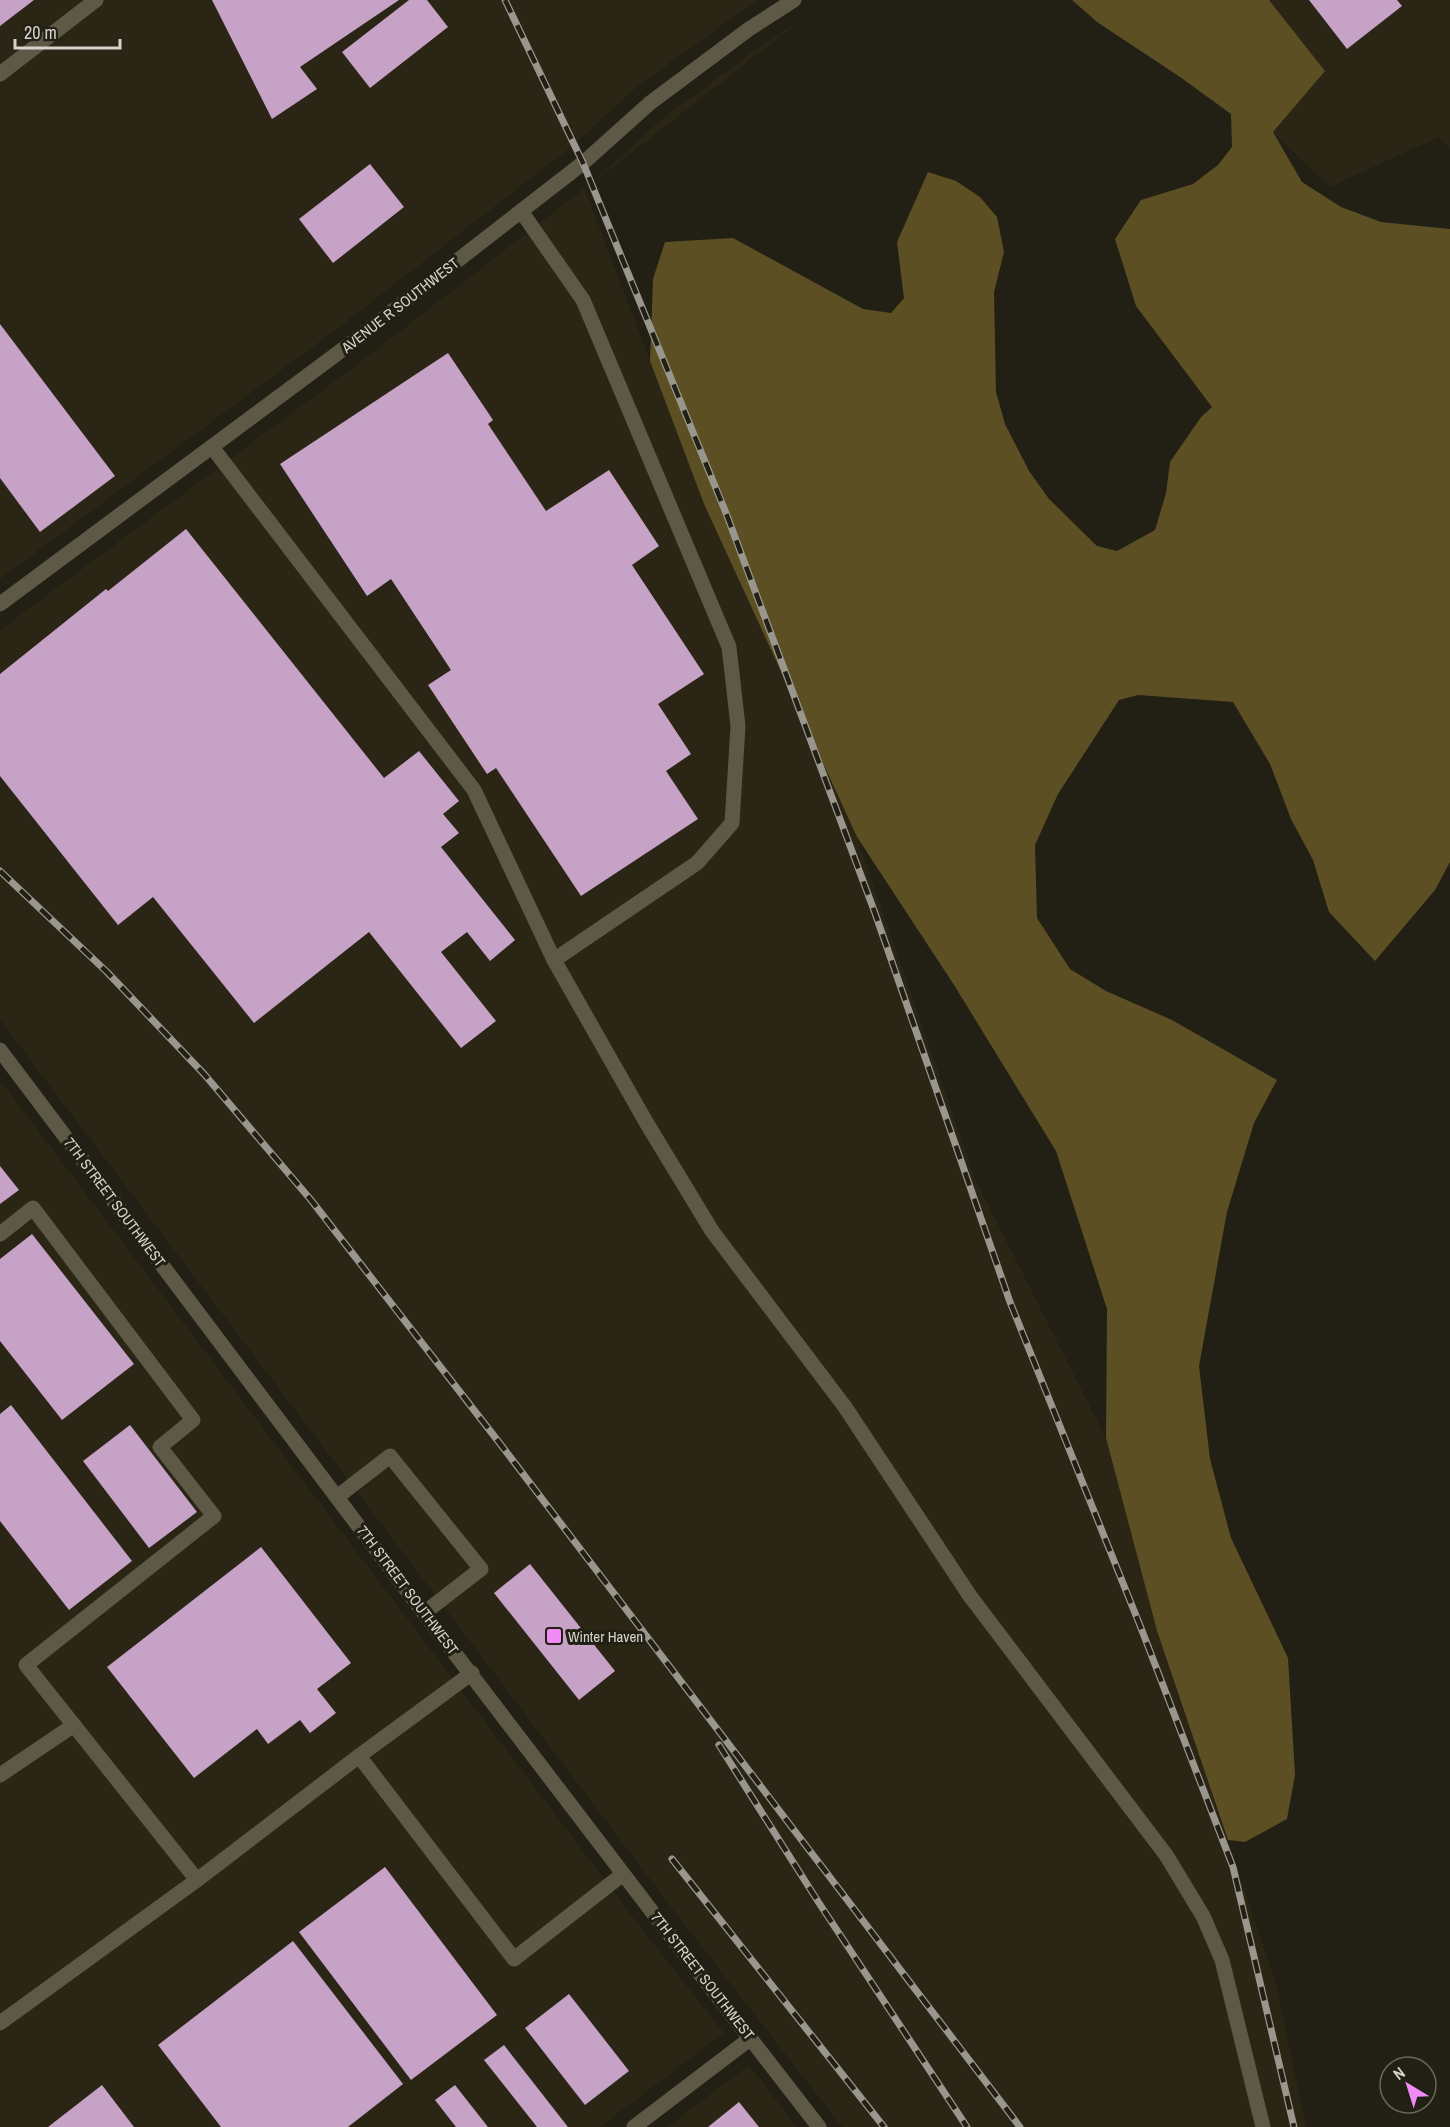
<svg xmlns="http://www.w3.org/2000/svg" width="1450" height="2127" viewBox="0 0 1450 2127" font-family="'Archivo Narrow',sans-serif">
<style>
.built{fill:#2a2514}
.forest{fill:#5c4f23}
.building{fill:#c6a2c7}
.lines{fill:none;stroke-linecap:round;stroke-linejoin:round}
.service{stroke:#5e5846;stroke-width:15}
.minor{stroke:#5e5846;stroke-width:15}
.tertiary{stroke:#5e5846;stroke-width:15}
.rail-casing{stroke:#99968d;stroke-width:7}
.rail{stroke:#221f14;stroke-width:4.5;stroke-dasharray:14;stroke-linecap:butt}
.poi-dot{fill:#f08bf6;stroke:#221f14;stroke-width:2}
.labels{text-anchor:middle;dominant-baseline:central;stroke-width:6;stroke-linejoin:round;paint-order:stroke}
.street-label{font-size:15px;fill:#d5d3cb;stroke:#221f14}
.poi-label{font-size:15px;fill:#d5d3cb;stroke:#221f14;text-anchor:start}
</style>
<rect width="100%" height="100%" fill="#221f14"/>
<g class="built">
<path d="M0 0H757L638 86 570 148 338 328 0 579Z"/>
<path d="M1269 0H1450V148L1439 137 1330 187 1273 132 1325 71Z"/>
<path d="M804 18 585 189 704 504 857 837 976 1181 1106 1438 1157 1631 1276 1983 1306 2127H842L677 1915 0 1020V630L363 360 595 180 663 118 761 46Z"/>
<path d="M0 1080 648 1937 724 2033 600 2127H0Z"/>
<path d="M749 2065 797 2127H667Z"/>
</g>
<path class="forest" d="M1072 0H1269L1325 71 1273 132 1302 182 1341 207 1381 222 1450 229V862L1435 890 1375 961 1329 912 1313 860 1291 819 1270 764 1233 702 1138 695 1119 700 1058 794 1035 845 1037 918 1070 969 1106 991 1172 1020 1277 1080 1254 1123 1227 1212 1199 1366 1210 1459 1231 1538 1288 1658 1295 1775 1287 1819 1245 1842 1228 1840 1157 1631 1106 1438 1107 1309 1056 1151 954 985 857 837 704 504 650 361 653 279 665 242 733 238 863 309 891 313 904 298 897 242 928 172 956 181 980 197 997 217 1004 252 994 292 996 392 1005 424 1029 471 1049 499 1097 546 1117 551 1155 530 1166 493 1170 462 1201 417 1212 407 1136 306 1115 239 1141 200 1193 184 1218 165 1232 147 1231 114 1180 77 1097 22Z"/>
<g class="building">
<path d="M0 0H34L0 26Z"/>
<path d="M212 0H399L300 67 317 89 272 119Z"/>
<path d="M409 0H427L448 27 370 88 342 52Z"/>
<path d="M1309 0H1397L1402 6 1347 49Z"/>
<path d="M370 164 404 207 333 263 299 219Z"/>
<path d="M0 324 115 476 40 532 0 478Z"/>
<path d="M448 353 493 420 488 424 546 511 609 470 659 546 632 565 704 674 658 704 691 754 666 771 698 819 581 896 496 768 487 774 428 685 451 670 391 579 367 596 280 464Z"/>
<path d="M186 529 384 778 419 751 459 801 443 814 459 833 441 847 515 940 490 961 467 932 441 952 496 1021 461 1048 369 932 254 1023 153 897 118 925 0 776V674L106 589 108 591Z"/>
<path d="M0 1166 19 1190 0 1204Z"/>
<path d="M32 1234 134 1364 62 1420 0 1341V1259Z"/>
<path d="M11 1405 132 1561 69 1610 0 1521V1414Z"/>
<path d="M130 1425 197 1512 149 1548 83 1461Z"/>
<path d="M261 1547 351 1663 317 1689 336 1713 310 1733 300 1720 268 1744 257 1729 194 1778 107 1667Z"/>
<path d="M530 1564 615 1671 579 1700 494 1593Z"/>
<path d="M385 1867 497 2015 411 2080 299 1932Z"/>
<path d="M293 1941 403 2084 348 2127H221L158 2045Z"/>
<path d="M569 1994 629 2071 585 2105 525 2028Z"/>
<path d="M504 2045 568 2127H537L484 2060Z"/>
<path d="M102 2085 134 2127H48Z"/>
<path d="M455 2085 488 2127H456L435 2100Z"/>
<path d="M739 2102 759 2127H708Z"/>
</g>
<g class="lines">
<g class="service">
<path d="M0 74 96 0"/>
<path d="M212 447 474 790 554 960 697 863 732 823 738 726 729 647 583 300 521 211"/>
<path d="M554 960 646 1122 712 1231 845 1407 970 1596 1166 1855 1203 1916 1222 1960 1263 2127"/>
<path d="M0 1234 33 1208 193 1420 160 1447 214 1516 26 1665 197 1880"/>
<path d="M337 1497 390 1456 481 1569 424 1613"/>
<path d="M359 1756 514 1959 623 1874"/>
<path d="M0 1775 74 1725"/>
<path d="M0 2023 197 1880 359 1756 472 1673"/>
</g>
<path class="minor" d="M634 2127 751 2038"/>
<g class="tertiary">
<path d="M0 604 350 344 583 163 650 103 749 29 794 0"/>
<path d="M0 1050 424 1613 663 1926 819 2127"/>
</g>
<g class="rail-casing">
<g id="rail">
<path d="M505 0 583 163 726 513 875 913 1010 1302 1141 1628 1233 1867 1294 2127"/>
<path d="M0 871 107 972 204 1074 311 1200 498 1441 1020 2127"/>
<path d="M719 1745 819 1903 967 2127"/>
<path d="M672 1859 884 2127"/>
</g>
</g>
<use href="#rail" class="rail"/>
</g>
<rect class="poi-dot" x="546" y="1628" width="16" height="16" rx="3"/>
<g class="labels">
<g class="street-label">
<text transform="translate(400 305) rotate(-38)">AVENUE R SOUTHWEST</text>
<text transform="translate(115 1202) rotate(53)">7TH STREET SOUTHWEST</text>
<text transform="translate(408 1590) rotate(53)">7TH STREET SOUTHWEST</text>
<text transform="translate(703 1976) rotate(52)">7TH STREET SOUTHWEST</text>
</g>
<g class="poi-label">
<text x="568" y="1636">Winter Haven</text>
</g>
</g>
<g transform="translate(1408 2085) rotate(322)"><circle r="28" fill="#221f14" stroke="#6a675d" stroke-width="1.5"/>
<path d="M0-4.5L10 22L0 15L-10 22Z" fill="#f08bf6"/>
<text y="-9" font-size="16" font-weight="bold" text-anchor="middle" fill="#d5d3cb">N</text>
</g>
<path d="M15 39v9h105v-9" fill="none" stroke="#d5d3cb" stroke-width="3"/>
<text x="24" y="39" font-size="18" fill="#d5d3cb" stroke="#221f14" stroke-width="4.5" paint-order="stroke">20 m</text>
</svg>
